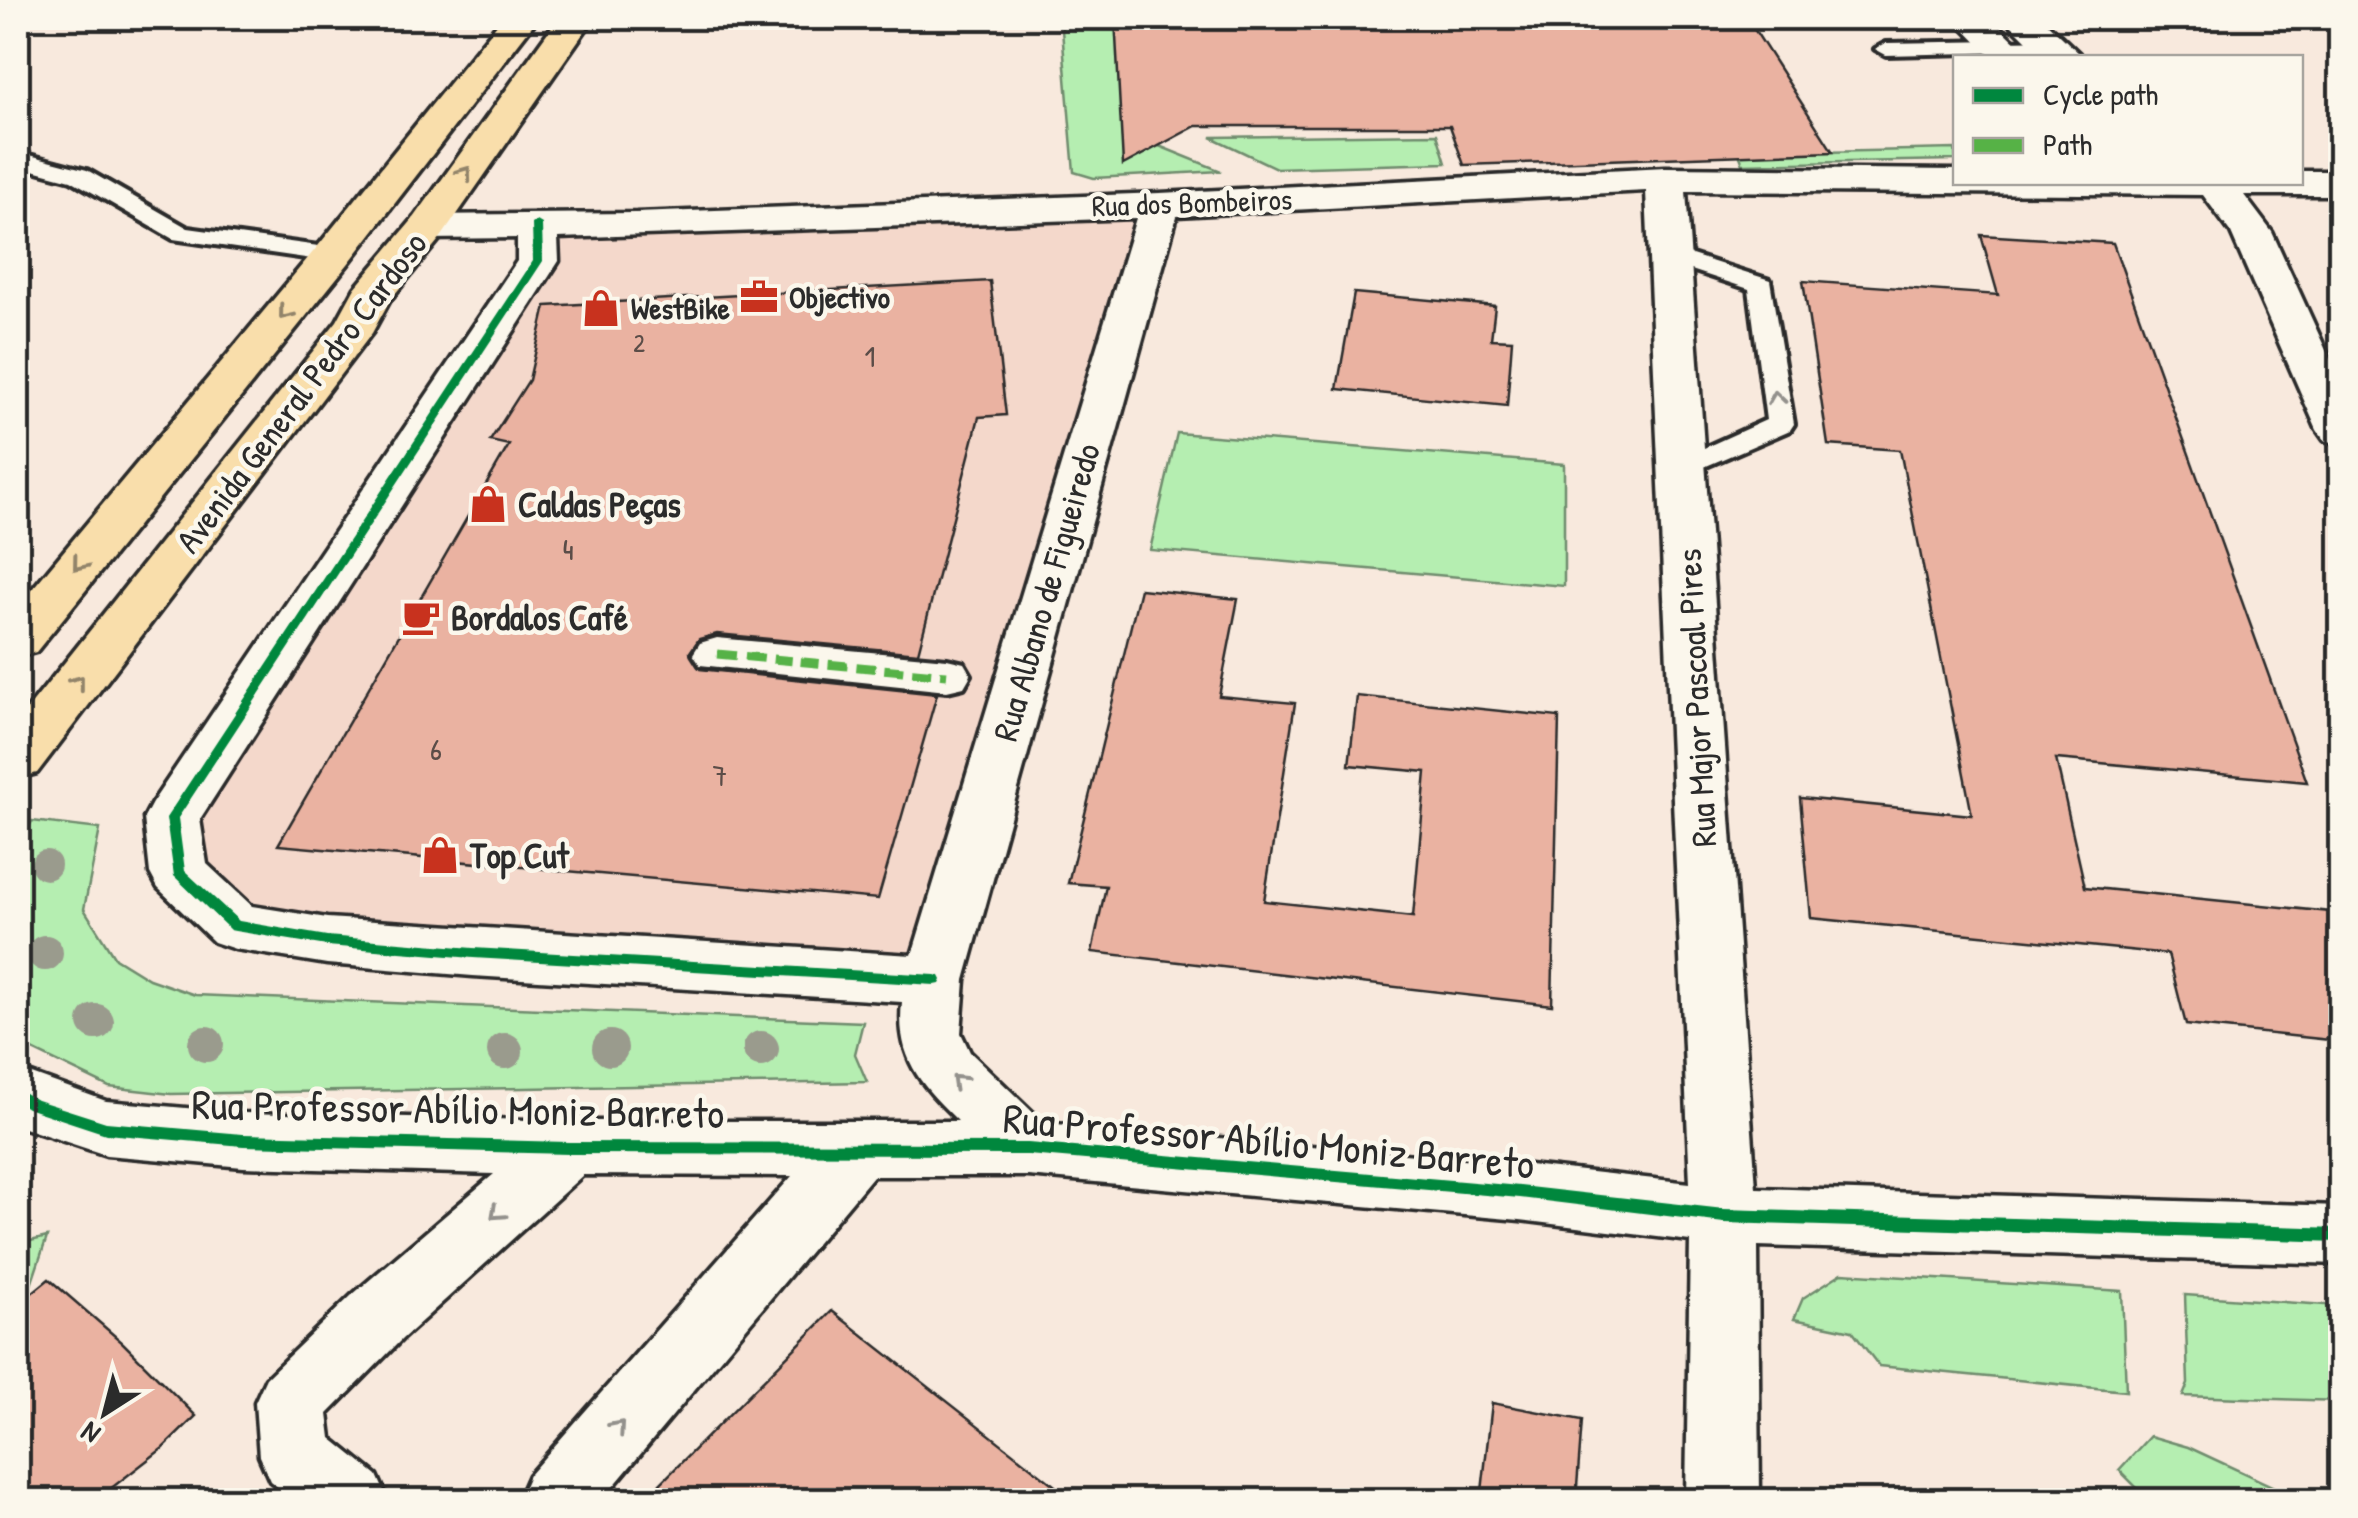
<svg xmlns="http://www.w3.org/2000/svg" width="2358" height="1518" viewBox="0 0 2358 1518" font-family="'Patrick Hand',sans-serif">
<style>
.built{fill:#f4d8cb}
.green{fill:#b5eeb1;stroke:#708c6e;stroke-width:2.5}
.building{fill:#eab2a1;stroke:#2b2b2b;stroke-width:2.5}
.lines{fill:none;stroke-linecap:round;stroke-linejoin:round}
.service-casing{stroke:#2b2b2b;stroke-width:8}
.pedestrian-casing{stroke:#2b2b2b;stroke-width:8}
.minor-casing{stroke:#2b2b2b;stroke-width:7}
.primary-casing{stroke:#2b2b2b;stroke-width:7}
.service{fill:#fbf7ec;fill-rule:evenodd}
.pedestrian{fill:#fbf7ec;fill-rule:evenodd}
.minor{fill:#fbf7ec;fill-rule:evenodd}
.primary{fill:#f9deab;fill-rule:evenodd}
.quiet{stroke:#56b246;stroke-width:9;stroke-dasharray:19 9;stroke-linecap:butt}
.cycleway-casing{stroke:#fbf7ec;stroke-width:7}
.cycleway{fill:#00873e;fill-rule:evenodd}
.tree{fill:#9a9b8d}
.oneway{stroke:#92846b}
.oneway2{stroke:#93918c}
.labels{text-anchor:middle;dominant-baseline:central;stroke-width:9;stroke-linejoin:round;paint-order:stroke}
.far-number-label{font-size:25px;fill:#5b4d48}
.far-street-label{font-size:30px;fill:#2b2b2b;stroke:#fbf7ec}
.far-poi-label{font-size:30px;font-weight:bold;fill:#2b2b2b;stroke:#fbf7ec;text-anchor:start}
.number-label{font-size:30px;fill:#5b4d48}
.street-label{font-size:35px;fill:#2b2b2b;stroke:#fbf7ec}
.poi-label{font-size:35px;font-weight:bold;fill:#2b2b2b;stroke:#fbf7ec;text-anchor:start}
.near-street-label{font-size:42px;fill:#2b2b2b;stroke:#fbf7ec}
</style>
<rect width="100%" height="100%" fill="#f8e9dd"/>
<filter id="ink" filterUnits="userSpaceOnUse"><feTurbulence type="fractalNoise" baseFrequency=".01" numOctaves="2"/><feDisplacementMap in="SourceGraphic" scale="20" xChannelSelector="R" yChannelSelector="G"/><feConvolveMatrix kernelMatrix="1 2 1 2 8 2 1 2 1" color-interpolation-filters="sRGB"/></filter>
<g filter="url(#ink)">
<path class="built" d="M1160 205 935 980 235 926 172 818 538 261 537 224Z"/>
<g class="green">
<path d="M1061 18H1099L1116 26 1159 146 1221 171 1094 178 1074 172Z"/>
<path d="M1437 134 1446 163 1276 168 1211 137Z"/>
<path d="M1955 149 1956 160 1743 164 1739 154Z"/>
<path d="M1177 433 1564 464V586L1150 550Z"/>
<path d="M32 821 100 829 84 909 115 958 149 979 195 995 863 1022 855 1054 867 1082 171 1094 109 1087 18 1043V848Z"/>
<path d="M47 1237 31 1285 18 1286V1244Z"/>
<path d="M1842 1273 2122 1291 2126 1391 1879 1366 1852 1331 1794 1319 1803 1298Z"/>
<path d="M2185 1295 2340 1306V1401L2183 1396 2188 1384Z"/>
<path d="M2150 1436 2188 1447 2302 1500H2149L2119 1470Z"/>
</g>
<g class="building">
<path d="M1115 18H1747L1833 152 1464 165 1450 126H1196L1123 165Z"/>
<path d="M1981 235 2113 243 2307 782 2056 759 2085 887 2340 913V1041L2186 1025 2168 954 1811 918 1800 798 1972 815 1900 450 1828 445 1803 281 1998 295Z"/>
<path d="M990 281 1006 415 979 417 918 653 717 634 699 639 690 652 700 669 937 694 878 899 278 845 509 445 490 441 529 380 546 306Z"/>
<path d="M1354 293 1495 306 1491 339 1512 340 1507 406 1337 389Z"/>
<path d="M1140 589 1238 599 1219 696 1295 703 1264 901 1413 917 1426 772 1349 765 1357 696 1559 717 1552 1005 1092 952 1106 886 1068 883Z"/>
<path d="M49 1279 123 1343 196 1416 163 1448 96 1500H18V1304Z"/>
<path d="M832 1311 1073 1500H644Z"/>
<path d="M1492 1403 1582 1420 1576 1500H1481Z"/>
</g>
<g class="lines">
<g class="service-casing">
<g id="service">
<path d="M2052 40 2063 46 2060 51 1886 55 1875 49 1886 43Z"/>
<path d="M18 152 87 170 188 228 333 248 345 255 333 262 173 239 71 180 18 166Z"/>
<path d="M1670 248 1770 280 1794 424 1790 430 1683 476 1673 474 1669 468 1673 462 1766 420 1749 289 1661 260 1658 255Z"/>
</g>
</g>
<g class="pedestrian-casing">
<path id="pedestrian" d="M717 638 947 659 964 663 971 675 964 687 947 691 700 665 693 654 700 643Z"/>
</g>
<g class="minor-casing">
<g id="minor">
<path d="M1953 18H1991L2032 58H1992Z"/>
<path d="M2004 18H2042L2084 58H2044Z"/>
<path d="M1666 167 1956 170V182H2300V171H2340V195H2244L2272 232 2340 381V444L2324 440 2317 430 2231 233 2203 195 1686 191 1756 1188 2340 1206V1264L1758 1246 1760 1500H1686L1690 1241 1520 1220 1028 1176H873L602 1500H518L529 1475 792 1176 583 1175 402 1339 328 1414 331 1438 377 1475 388 1500H294L270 1481 259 1456 255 1402 266 1378 352 1295 494 1174 243 1167 106 1155 18 1126V1069L106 1101 243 1113 569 1121H958C920 1084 896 1058 902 1002L473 976 327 964 235 949 214 942 158 888 150 873 144 818 152 803 517 261V238L428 239 414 236 408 227 414 218 428 215 636 213 1160 193ZM1646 191 1690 1183 1520 1164 1044 1123 970 1052 961 1033 965 980 1177 216ZM1136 218 912 955 327 918 252 906 207 864 200 819 559 261 558 238Z"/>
</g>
</g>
<g class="primary-casing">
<g id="primary">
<path d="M502 18H538L348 264 36 652 18 657V606L318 246Z"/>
<path d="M558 18H594L442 236 390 300 372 333 37 773 18 778V721L337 321 355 288 414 218Z"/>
</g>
</g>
<use href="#service" class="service"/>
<use href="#pedestrian" class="pedestrian"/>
<use href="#minor" class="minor"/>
<use href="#primary" class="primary"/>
<path class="quiet" d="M717 654 947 675"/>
<g class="cycleway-casing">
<g id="cycleway">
<path d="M537 221 542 224 543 261 178 818 185 871 239 921 327 936 473 948 935 975 940 976 942 980 940 984 935 985 473 958 327 946 235 931 230 930 174 876 166 818 533 261 532 224Z"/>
<path d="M18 1089 37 1100 106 1122 243 1134 569 1142 1028 1143 1520 1186 1724 1209 2340 1228V1242L1724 1223 1520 1198 1028 1155 569 1154 243 1146 106 1134 27 1108 18 1102Z"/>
</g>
</g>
<use href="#cycleway" class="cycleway"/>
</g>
<g class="tree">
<circle cx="46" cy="865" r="15"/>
<circle cx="45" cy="953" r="18"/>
<circle cx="96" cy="1022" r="18"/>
<circle cx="206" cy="1044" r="18"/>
<circle cx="610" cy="1048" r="18"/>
<circle cx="761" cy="1049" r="18"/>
<circle cx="505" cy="1051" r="18"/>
</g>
<defs><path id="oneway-chevron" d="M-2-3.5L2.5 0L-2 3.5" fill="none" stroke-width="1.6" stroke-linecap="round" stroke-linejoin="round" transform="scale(2.5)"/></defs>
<g class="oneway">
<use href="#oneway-chevron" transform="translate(465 173) rotate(-54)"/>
<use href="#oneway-chevron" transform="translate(285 313) rotate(129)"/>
<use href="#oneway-chevron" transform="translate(79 564) rotate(129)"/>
<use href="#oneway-chevron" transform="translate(78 682) rotate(-52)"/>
</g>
<g class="oneway2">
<use href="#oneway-chevron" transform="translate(1776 398) rotate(-98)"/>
<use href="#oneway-chevron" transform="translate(958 1081) rotate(-136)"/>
<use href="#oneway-chevron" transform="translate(497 1213) rotate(138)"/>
<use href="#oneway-chevron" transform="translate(618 1427) rotate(-49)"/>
</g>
</g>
<defs>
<g id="office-bare" transform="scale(3)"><path d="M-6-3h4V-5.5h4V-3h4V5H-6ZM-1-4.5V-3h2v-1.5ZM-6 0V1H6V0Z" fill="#c8321e" stroke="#fbf7ec" stroke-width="2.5" paint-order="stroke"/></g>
<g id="shop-bare" transform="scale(3)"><path d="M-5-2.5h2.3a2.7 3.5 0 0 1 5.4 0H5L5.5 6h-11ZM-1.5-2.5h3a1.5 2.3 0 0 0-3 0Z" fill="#c8321e" stroke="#fbf7ec" stroke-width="2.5" paint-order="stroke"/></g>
<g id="cafe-bare" transform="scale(3)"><path d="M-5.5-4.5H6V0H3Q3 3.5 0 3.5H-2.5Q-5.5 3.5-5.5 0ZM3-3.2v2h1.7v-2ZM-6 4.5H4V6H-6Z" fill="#c8321e" stroke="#fbf7ec" stroke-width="2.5" paint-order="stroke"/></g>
</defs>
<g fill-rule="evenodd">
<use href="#office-bare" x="759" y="297"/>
<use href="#shop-bare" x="601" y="308"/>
<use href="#shop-bare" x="488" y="504"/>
<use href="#cafe-bare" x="421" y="617"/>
<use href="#shop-bare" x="440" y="855"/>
</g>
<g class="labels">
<g class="far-number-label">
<text x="639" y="343">2</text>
</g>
<g class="far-street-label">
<text transform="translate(1192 202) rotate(-2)">Rua dos Bombeiros</text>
</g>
<g class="far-poi-label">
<text x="789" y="297">Objectivo</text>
<text x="631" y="308">WestBike</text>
</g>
<g class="number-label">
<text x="870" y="356">1</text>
<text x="568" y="549">4</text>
<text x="436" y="749">6</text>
<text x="720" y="775">7</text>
</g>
<g class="street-label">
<text transform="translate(301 392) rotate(-53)">Avenida General Pedro Cardoso</text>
<text transform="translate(1046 592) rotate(-74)">Rua Albano de Figueiredo</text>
<text transform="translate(1696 698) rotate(-93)">Rua Major Pascoal Pires</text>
</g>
<g class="poi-label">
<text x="518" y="504">Caldas Peças</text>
<text x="451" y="617">Bordalos Café</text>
<text x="470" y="855">Top Cut</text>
</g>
<g class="near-street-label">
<text transform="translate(458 1108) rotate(1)">Rua Professor Abílio Moniz Barreto</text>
<text transform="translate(1269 1140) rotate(5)">Rua Professor Abílio Moniz Barreto</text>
</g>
</g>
<rect width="2358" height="1518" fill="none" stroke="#fbf7ec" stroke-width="60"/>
<rect x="30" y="30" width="2298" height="1458" fill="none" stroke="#2b2b2b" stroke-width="4" filter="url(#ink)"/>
<rect x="1953" y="55" width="350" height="130" fill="#fbf7ec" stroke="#a8a59f" stroke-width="2.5"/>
<rect x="1973" y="88" width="50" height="15" fill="#00873e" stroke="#a8a59f" stroke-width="2.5"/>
<text x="2043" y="105" font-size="30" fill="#2b2b2b">Cycle path</text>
<rect x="1973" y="138" width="50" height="15" fill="#56b246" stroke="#a8a59f" stroke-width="2.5"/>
<text x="2043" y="155" font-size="30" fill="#2b2b2b">Path</text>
<g transform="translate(105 1413) rotate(216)" stroke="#fbf7ec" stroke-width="8" paint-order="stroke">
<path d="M0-8L18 38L0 25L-18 38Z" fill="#2b2b2b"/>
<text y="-15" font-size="28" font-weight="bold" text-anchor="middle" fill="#2b2b2b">N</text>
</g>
</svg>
